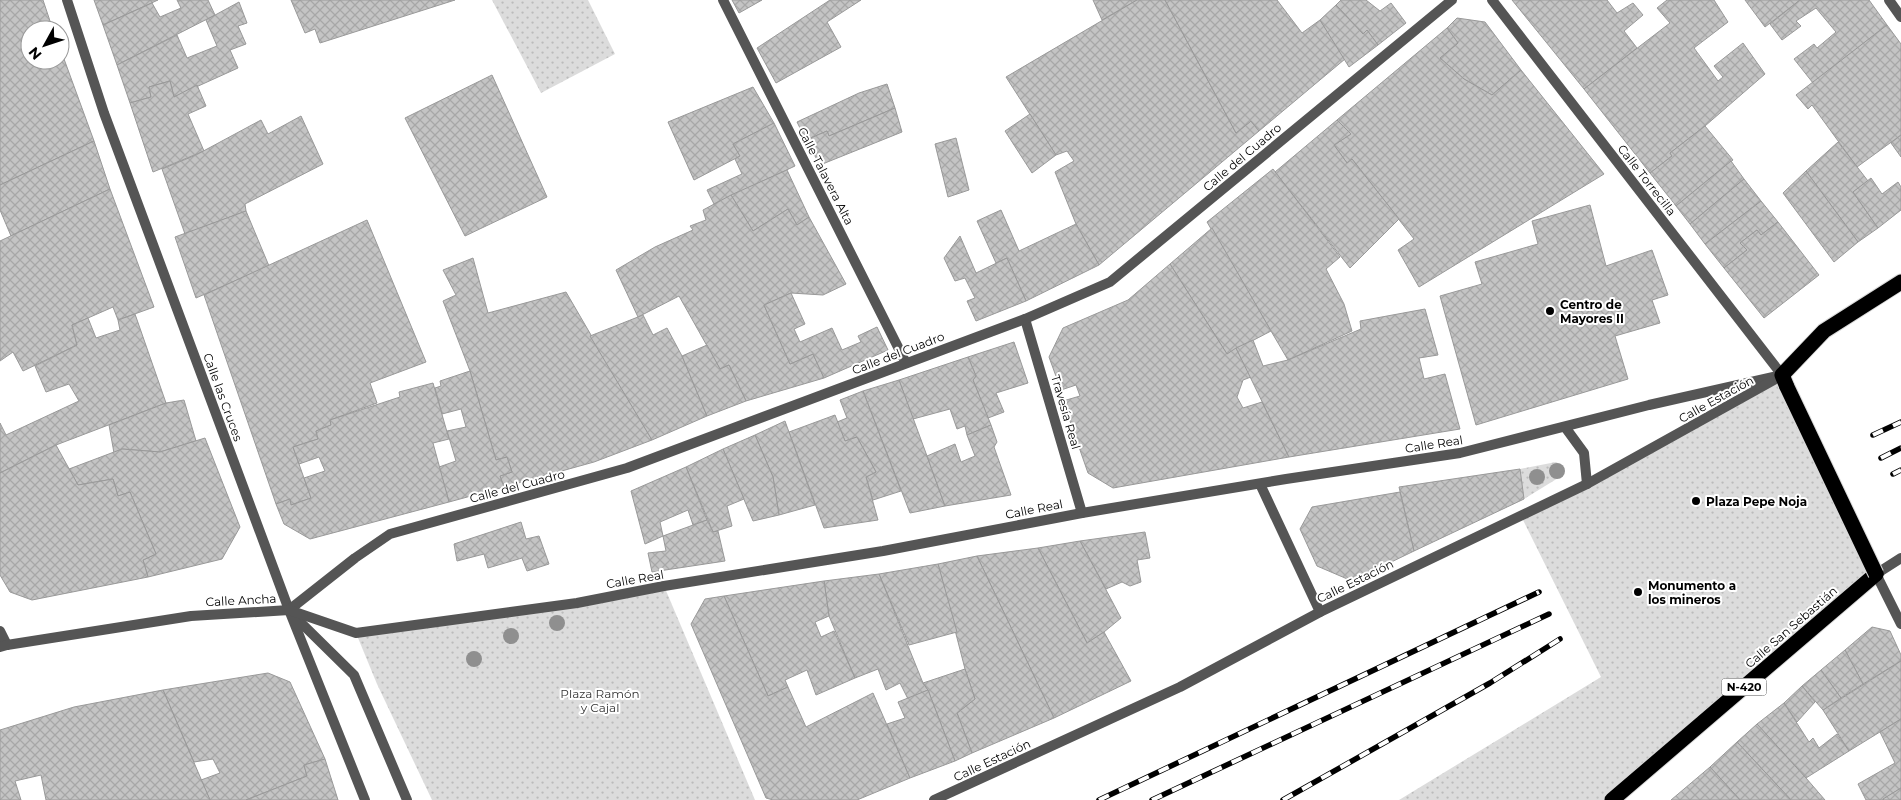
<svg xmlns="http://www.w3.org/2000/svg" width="1901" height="800" viewBox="0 0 1901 800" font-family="Montserrat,sans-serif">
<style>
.green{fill:url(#green-dots)}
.building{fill:url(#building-cross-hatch);stroke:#999}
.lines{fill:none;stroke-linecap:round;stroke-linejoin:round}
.highway-casing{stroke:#dbdbdb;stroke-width:17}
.street{stroke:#555;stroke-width:10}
.highway{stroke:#000;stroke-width:15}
.rail-casing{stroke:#000;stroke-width:5.5}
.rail{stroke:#fff;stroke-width:4;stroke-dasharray:11;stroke-linecap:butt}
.highway-bridge-casing{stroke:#dbdbdb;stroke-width:17;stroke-linecap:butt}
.highway-bridge{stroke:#000;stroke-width:15}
.tree{fill:#8f8f8f}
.poi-dot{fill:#000;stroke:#fff;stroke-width:2}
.labels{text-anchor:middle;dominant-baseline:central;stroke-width:4;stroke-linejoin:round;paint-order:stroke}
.shield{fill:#fff;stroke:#4c4c4c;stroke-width:1}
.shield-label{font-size:11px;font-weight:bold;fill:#000}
.street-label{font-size:12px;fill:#000;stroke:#fff}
.poi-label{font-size:12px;font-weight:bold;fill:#000;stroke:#fff;text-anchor:start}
.park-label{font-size:12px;fill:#333;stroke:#fff}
</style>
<defs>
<pattern id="green-dots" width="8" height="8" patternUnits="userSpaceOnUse" patternTransform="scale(1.25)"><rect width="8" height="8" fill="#dcdcdc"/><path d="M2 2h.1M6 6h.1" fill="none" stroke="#bbb" stroke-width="1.8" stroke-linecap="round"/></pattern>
<pattern id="building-cross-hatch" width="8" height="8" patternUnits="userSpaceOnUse" patternTransform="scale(1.25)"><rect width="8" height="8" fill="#c4c4c4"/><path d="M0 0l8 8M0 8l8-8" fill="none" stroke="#a7a7a7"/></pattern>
</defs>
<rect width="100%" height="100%" fill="#fff"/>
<g class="green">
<path d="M492 0H588L615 54 541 93Z"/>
<path d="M1782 375 1876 574 1612 800H1399L1601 677 1521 516Z"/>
<path d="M1556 462 1563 466V475L1524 499 1520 469Z"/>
<path d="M664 586 755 800H432L377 684 356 633Z"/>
</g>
<g class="building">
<path d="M0 0H43L53 30H30V60H60V48L94 141 0 185Z"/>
<path d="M94 0H158L103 25Z"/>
<path d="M177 0H208L215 15 117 65 103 25 152 3 160 17 181 8Z"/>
<path d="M291 0H455L320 43 315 29 305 33Z"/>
<path d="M732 0H762L739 13Z"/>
<path d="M830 0H861L827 22 841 47 776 83 757 48Z"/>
<path d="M1093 0H1137L1102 20Z"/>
<path d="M1137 0H1165L1236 133 1251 121 1259 131 1099 265 1076 224 1055 172 1074 161 1067 151 1056 155 1006 77Z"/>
<path d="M1165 0H1277L1302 33 1320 20 1345 59 1259 131 1251 121 1236 133Z"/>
<path d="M1341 0H1366L1380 11 1391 3 1406 23 1378 45 1367 30 1363 34 1336 5Z"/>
<path d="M1512 0H1607L1617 13 1633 3 1643 15 1624 31 1637 48 1584 89Z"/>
<path d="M1667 0H1714L1728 22 1694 48 1718 81 1723 77 1714 66 1743 43 1765 74 1705 126 1670 153 1672 156 1650 173 1584 89 1670 23 1657 8Z"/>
<path d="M1745 0H1800L1765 27Z"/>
<path d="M1800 0H1869L1887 25 1813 83 1794 59 1814 44 1817 48 1836 32 1816 8 1796 21 1801 26 1782 40 1770 24Z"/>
<path d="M239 2 247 23 238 26 246 44 230 50 238 68 174 97 170 81 149 87 151 97 130 103 117 65 177 35 187 58 217 46 206 20Z"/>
<path d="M1336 5 1363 34 1367 30 1378 45 1349 67 1320 20Z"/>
<path d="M1457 18 1485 22 1521 70 1492 95 1464 79 1440 58 1458 43 1447 28Z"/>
<path d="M1887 25 1901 44V135L1857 167 1812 105 1808 109 1796 95Z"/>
<path d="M1447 28 1458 43 1440 58 1464 79 1492 95 1521 70 1604 174 1419 287 1398 250 1414 239 1352 159 1347 163 1334 145 1351 134 1337 120Z"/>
<path d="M492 75 547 197 465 236 405 118Z"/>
<path d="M170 81 174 97 197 85 206 106 188 114 204 151 153 172 130 103 151 97 149 87Z"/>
<path d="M887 84 895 108 829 136 827 131 806 140 797 122 859 93Z"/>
<path d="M753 87 774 123 733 144 740 156 694 180 668 122Z"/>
<path d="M895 108 902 132 820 165 806 140 827 131 829 136Z"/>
<path d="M1030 114 1056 155 1032 173 1005 131Z"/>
<path d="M301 116 323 164 245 204 246 211 185 234 162 169 196 155 261 120 268 134Z"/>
<path d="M1337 120 1351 134 1334 145 1347 163 1352 159 1399 219 1350 268 1275 172Z"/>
<path d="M774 123 795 166 714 204 707 190 742 174 735 159 740 156 733 144Z"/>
<path d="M1705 126 1733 160 1676 206 1650 173 1672 156 1670 153Z"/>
<path d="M1901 135V157L1891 143Z"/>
<path d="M956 138 969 190 948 197 935 144Z"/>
<path d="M94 141 110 189 11 236 0 210V185Z"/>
<path d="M1838 142 1868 181 1853 192 1878 228 1858 242 1806 171Z"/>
<path d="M1731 161 1744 179 1690 224 1676 206Z"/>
<path d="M1273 169 1340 257 1326 269 1344 304 1352 331 1288 360 1207 222Z"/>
<path d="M787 170 809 217 797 225 788 209 753 231 731 195Z"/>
<path d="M1806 171 1858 242 1834 262 1783 193Z"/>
<path d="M1871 178 1882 194 1898 182 1901 187V210L1878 228 1853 192Z"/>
<path d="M1744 179 1761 201 1705 244 1690 224Z"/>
<path d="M110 189 154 307 118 320 113 307 72 325 77 345 23 371 13 352 0 361V241Z"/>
<path d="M731 195 753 231 788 209 797 225 809 217 846 284 823 295 791 293 764 305 790 364 813 354 824 378 746 401 729 365 720 369 679 296 638 317 616 270 655 247 693 230 690 226 706 220 703 210Z"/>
<path d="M1761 201 1778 222 1761 235 1757 230 1740 243 1747 250 1724 268 1705 244Z"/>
<path d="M1590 205 1606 266 1652 250 1668 295 1652 300 1660 323 1615 336 1628 379 1476 425 1440 296 1482 284 1475 262 1538 244 1532 221Z"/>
<path d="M1001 210 1019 251 1076 224 1099 265 1026 301 1007 258 996 263 977 221Z"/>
<path d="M246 211 269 266 196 298 175 237Z"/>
<path d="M367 220 426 362 370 383 377 403 330 420 331 425 316 431 318 439 293 447 311 498 291 505 290 499 276 504 204 295Z"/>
<path d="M1778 222 1819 275 1764 318 1724 268 1747 250 1740 243 1757 230 1761 235Z"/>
<path d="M1212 228 1271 331 1227 354 1170 264Z"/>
<path d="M960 236 976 273 1007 258 1026 301 976 321 967 301 975 298 965 278 955 281 944 258Z"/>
<path d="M473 258 488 313 566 292 652 440 594 462 504 487 500 476 512 472 507 457 496 460 470 371 443 301 456 295 443 270Z"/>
<path d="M1170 264 1227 354 1236 348 1251 377 1243 380 1237 397 1243 408 1262 402 1289 457 1113 488 1088 473 1063 401 1080 396 1076 385 1061 390 1049 357 1063 328 1128 300Z"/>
<path d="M791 293 805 324 794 329 800 342 832 328 842 350 861 342 858 336 877 327 888 350 824 378 813 354 790 364 764 305Z"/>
<path d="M1425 309 1438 355 1419 358 1424 379 1445 374 1460 429 1289 457 1236 348 1253 340 1263 366 1288 360 1361 329 1360 321Z"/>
<path d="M135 314 166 403 56 445 0 473V423L6 435 79 401 69 384 46 392 35 366 77 345 72 325 88 318 96 338 120 330 118 320Z"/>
<path d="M643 315 653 335 667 328 682 356 707 416 652 440 590 336Z"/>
<path d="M1014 342 1028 383 996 393 1004 412 988 418 973 380 976 376 968 357Z"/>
<path d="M707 345 720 369 729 365 746 401 707 416 682 356Z"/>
<path d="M968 357 976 376 973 380 991 425 967 435 965 426 957 429 950 409 913 419 899 380Z"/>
<path d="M470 371 496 460 507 457 512 472 500 476 504 487 449 502 439 467 456 461 447 431 466 427 461 409 442 414 435 388 441 386 440 381Z"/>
<path d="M899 380 927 456 945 506 910 513 863 391Z"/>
<path d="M433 383 449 439 433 443 449 502 310 539 284 524 276 504 290 499 291 505 311 498 304 478 325 471 319 457 299 464 293 447 318 439 316 431 331 425 330 420 400 397 399 392Z"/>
<path d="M863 391 901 491 873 500 866 477 876 472 857 437 845 441 837 422 847 418 840 400Z"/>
<path d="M184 400 196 441 160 452 122 449 114 453 109 425 166 403Z"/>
<path d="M835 415 845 441 857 437 876 472 866 477 878 520 824 528 789 432Z"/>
<path d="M785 421 815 505 779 515 773 477 755 435Z"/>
<path d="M991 425 997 442 994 447 1011 495 945 506 927 456 955 444 961 462 975 456 967 435Z"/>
<path d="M755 435 773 477 779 515 753 521 723 449Z"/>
<path d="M205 438 240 527 222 559 148 577 143 560 156 554 130 492 118 496 113 479 78 485 69 469 122 449 160 452Z"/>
<path d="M56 445 78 485 113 479 118 496 130 492 156 554 143 560 148 577 32 600 10 592 0 575V473Z"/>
<path d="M723 449 744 499 727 506 732 526 713 532 686 467Z"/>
<path d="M686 467 707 520 693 525 688 510 660 522 663 536 645 544 631 491Z"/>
<path d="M1520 469 1524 499 1414 551 1399 487Z"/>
<path d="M1400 492 1414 551 1352 581 1317 566 1300 529 1312 507Z"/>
<path d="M707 520 713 532 718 531 725 561 652 572 648 553 666 551 663 536Z"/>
<path d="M521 522 526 539 539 536 549 564 527 571 522 558 488 568 484 554 457 561 454 544Z"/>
<path d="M1145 532 1150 558 1137 560 1141 582 1130 586 1122 582 1106 589 1080 541Z"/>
<path d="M1080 541 1121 618 1104 632 1087 643 1038 548Z"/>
<path d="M1038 548 1087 643 1104 632 1131 681 1054 718 977 556Z"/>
<path d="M977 556 1054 718 972 753 957 713 975 699 965 669 938 564Z"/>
<path d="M938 564 957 632 909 645 879 574Z"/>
<path d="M879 574 923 683 928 690 908 699 900 683 886 690 878 669 855 678 829 616 824 581Z"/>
<path d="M824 581 829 616 815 622 821 637 834 631 855 678 816 695 807 670 785 680 788 687 768 696 724 596Z"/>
<path d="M724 596 768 696 788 687 806 727 873 693 910 778 857 800H773L766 798 691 624 705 599Z"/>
<path d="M1872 627 1890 631 1901 655V661L1863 684 1845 650Z"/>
<path d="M1845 650 1863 684 1841 698 1821 670Z"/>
<path d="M1901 661V719L1849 751 1823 710Z"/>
<path d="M965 669 975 699 957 713 972 753 955 761 928 690 923 683Z"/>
<path d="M1821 670 1841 698 1823 710 1802 686Z"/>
<path d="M268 673 290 682 325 759 304 765 307 776 246 800H210L201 780 220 773 213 759 194 762 163 690Z"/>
<path d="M1802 686 1815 702 1797 722 1784 703Z"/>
<path d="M163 690 210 800H46L41 775 15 781 21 800H0V730L74 707Z"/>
<path d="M928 690 955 761 910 778 887 724 905 718 898 702Z"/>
<path d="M1784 703 1809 742 1813 738 1819 748 1837 734 1849 751 1806 778 1757 724Z"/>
<path d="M1901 719V788L1882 800H1866L1858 784 1895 763 1880 732Z"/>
<path d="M1757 724 1806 778 1825 800H1791L1737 742Z"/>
<path d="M1737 742 1791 800H1740L1710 767Z"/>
<path d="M325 759 338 800H246L307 776 304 765Z"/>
<path d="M1710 767 1740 800H1671Z"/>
<path d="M1901 788V800H1884L1883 799Z"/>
</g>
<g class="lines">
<g class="highway-casing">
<g id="highway">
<path d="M1787 387 1782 375 1824 331 1901 282"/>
<path d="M1612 800 1876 574"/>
</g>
</g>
<g class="street">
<path d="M67 0 104 113 289 610 365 800"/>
<path d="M723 0 906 363"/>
<path d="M1492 0 1782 375"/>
<path d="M1889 0 1901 17"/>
<path d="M1025 319 1082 513"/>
<path d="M1565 427 1584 453 1587 484"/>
<path d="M1260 484 1320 612"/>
<path d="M1901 558 1876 574 1901 624"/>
<path d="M289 610 355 558 390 534 627 468 1025 319 1110 282 1452 0"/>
<path d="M291 613 354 675 407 800"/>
<path d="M0 631 7 645"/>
<path d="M0 647 7 645 191 616 289 610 356 633 577 603 664 586 883 551 1082 513 1286 479 1460 453 1649 405 1782 375"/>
<path d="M934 800 1180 687 1320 612 1587 484 1774 380"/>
</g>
<use href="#highway" class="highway"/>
<g class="rail-casing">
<g id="rail">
<path d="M1873 435 1901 422"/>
<path d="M1881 458 1901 448"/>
<path d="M1893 474 1901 470"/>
<path d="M1099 800 1539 592"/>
<path d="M1152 800 1549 614"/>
<path d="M1283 800 1490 683 1560 639"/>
</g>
</g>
<use href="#rail" class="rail"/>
<g class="highway-bridge-casing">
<path id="highway-bridge" d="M1787 387 1876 574"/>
</g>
<use href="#highway-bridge" class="highway-bridge"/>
</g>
<g class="tree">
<circle cx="1557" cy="471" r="8"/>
<circle cx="1537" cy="477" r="8"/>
<circle cx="557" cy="623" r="8"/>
<circle cx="511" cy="636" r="8"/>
<circle cx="474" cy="659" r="8"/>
</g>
<g class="poi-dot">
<circle cx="1550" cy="311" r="5"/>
<circle cx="1696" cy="501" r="5"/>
<circle cx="1638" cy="592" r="5"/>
</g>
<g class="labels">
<rect class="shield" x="1721.5" y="678.5" width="45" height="17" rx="4"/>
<g class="shield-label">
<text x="1744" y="687">N-420</text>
</g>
<g class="street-label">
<text transform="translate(1242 157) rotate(-40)">Calle del Cuadro</text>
<text transform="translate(826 176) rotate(63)">Calle Talavera Alta</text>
<text transform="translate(1647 180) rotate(52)">Calle Torrecilla</text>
<text transform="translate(898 353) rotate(-21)">Calle del Cuadro</text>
<text transform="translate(223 397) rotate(70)">Calle las Cruces</text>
<text transform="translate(1716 399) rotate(-29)">Calle Estación</text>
<text transform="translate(1066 412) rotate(74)">Travesía Real</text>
<text transform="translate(1434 444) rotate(-9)">Calle Real</text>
<text transform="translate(517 486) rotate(-15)">Calle del Cuadro</text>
<text transform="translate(1034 509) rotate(-11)">Calle Real</text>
<text transform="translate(635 579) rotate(-10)">Calle Real</text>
<text transform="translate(1355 581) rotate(-26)">Calle Estación</text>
<text transform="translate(241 600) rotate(-3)">Calle Ancha</text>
<text transform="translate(1791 627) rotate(-41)">Calle San Sebastián</text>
<text transform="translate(992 760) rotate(-25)">Calle Estación</text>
</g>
<g class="poi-label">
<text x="1560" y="304">Centro de<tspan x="1560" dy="14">Mayores II</tspan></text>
<text x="1706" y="501">Plaza Pepe Noja</text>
<text x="1648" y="585">Monumento a<tspan x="1648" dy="14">los mineros</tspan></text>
</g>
<g class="park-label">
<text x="600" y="693">Plaza Ramón<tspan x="600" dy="14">y Cajal</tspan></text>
</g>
</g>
<g transform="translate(45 45) rotate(230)"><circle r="24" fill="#ffffff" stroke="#999999"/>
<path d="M0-4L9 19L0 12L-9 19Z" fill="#000000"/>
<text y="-8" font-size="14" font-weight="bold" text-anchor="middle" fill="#000000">N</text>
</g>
</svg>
